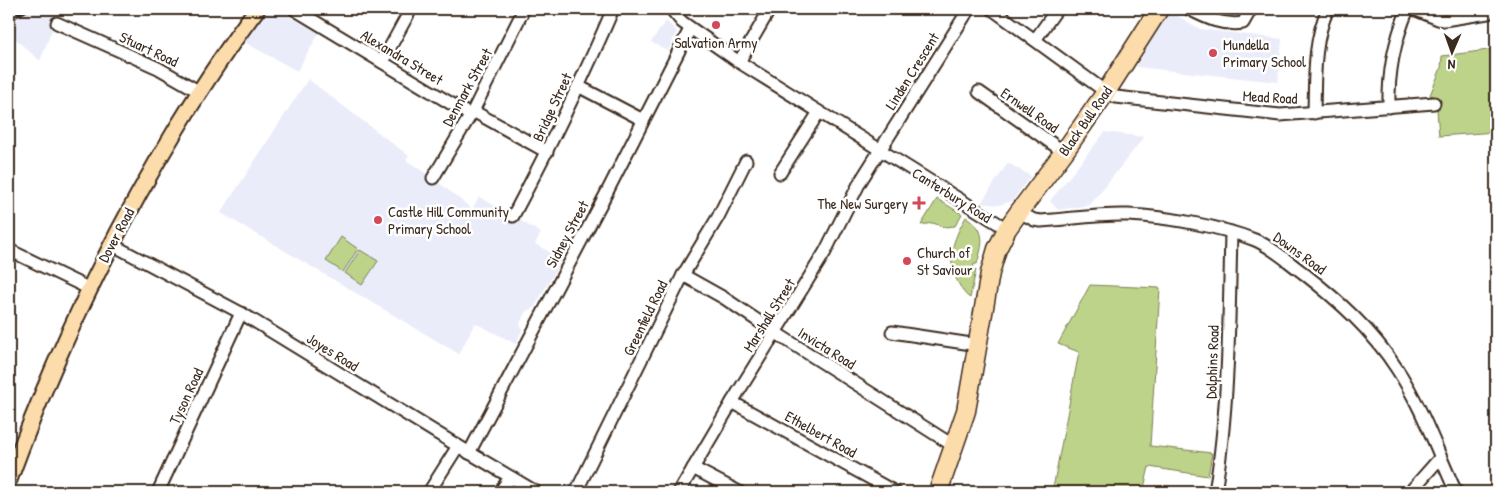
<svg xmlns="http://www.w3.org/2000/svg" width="1505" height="501" viewBox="0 0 1505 501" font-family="'Patrick Hand',sans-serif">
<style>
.built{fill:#eaecfa}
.green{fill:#bdd38a;stroke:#7c7e54}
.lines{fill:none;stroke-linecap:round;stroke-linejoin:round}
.minor-casing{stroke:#3b2a1e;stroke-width:15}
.major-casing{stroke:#3b2a1e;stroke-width:19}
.highway-casing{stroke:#3b2a1e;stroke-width:21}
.minor{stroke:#fff;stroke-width:11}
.major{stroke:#fddcac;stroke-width:15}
.highway{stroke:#fddcac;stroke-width:18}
.rail-casing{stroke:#3b2a1e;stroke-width:5}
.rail{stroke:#fff;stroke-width:3;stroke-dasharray:9;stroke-linecap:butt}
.poi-dot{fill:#d1495b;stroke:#fff;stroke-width:2}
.labels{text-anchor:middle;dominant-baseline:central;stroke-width:5;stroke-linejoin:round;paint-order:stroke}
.poi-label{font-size:15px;fill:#3b2a1e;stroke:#fff;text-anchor:start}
.street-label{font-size:15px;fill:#3b2a1e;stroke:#fff}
</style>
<rect width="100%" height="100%" fill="#fff"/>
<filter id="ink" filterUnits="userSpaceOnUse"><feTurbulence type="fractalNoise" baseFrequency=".02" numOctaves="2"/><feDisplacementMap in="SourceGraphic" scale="10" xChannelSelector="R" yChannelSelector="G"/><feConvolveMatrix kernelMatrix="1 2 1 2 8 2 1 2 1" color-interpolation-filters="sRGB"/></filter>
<g filter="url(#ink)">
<g class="built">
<path d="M9 9H63L60 19 52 30 40 61 14 38 9 40Z"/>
<path d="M269 9H276L319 33 297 71 244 42Z"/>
<path d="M1169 11 1200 29 1282 39 1278 82 1136 67Z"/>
<path d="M666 21 677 31 668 51 651 42Z"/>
<path d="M308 79 409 156 406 160 433 178 472 209 479 197 513 216 541 233 535 244 562 259 534 308 526 311 520 323 522 330 516 344 475 323 459 354 221 213Z"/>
<path d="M1105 132 1144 137 1090 205 1058 210 1050 201Z"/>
<path d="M1008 163 1031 176 1012 201 999 205 981 203Z"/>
</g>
<g class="green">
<path d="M1496 49V132L1439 136 1436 97 1430 95 1441 68 1442 56Z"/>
<path d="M937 199 962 214 955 226 944 227 933 223 921 225Z"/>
<path d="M966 217C987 230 983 243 977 264H974L973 269 976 270 970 298C965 295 963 291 960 286 945 261 952 241 966 217Z"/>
<path d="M341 237 358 249 343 272 326 261Z"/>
<path d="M360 250 378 261 362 285 345 273Z"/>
<path d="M1090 285 1160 288 1150 446 1212 453 1208 476 1149 467 1143 492H1050L1054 483 1079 352 1058 344Z"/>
</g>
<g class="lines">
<g class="minor-casing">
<g id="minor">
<path d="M294 9 470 115"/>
<path d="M671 9 682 22 739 62 1007 229"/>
<path d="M992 9 1106 92 1116 97 1280 115 1434 103"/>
<path d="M1189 9C1206 18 1223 26 1243 23L1251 9"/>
<path d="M1414 9 1438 19 1444 20 1488 13"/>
<path d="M57 23 158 68 200 92"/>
<path d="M1035 40 1057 9"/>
<path d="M382 62 411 9"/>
<path d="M739 62 770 9"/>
<path d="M578 86 643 120"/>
<path d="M979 92 1064 152"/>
<path d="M1389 107C1388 73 1395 39 1408 9"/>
<path d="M473 111 547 152"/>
<path d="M1314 113C1315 78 1313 41 1328 9"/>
<path d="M780 173 819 112"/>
<path d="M433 178 473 111 524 9"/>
<path d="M1019 212 1034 220 1041 221C1071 219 1099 214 1128 215 1166 217 1220 226 1255 240 1272 247 1287 261 1302 272 1338 300 1372 330 1397 369 1422 407 1437 451 1456 492"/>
<path d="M513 216C549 148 583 79 613 9"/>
<path d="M111 244 241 313 458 446 536 492"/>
<path d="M9 250 88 288"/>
<path d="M683 275 724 298 776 333 954 446"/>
<path d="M892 332 978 345"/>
<path d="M732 402 895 492"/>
<path d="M469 453 606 194 690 29"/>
<path d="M693 468 739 492"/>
<path d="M158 492 241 313"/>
<path d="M429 492 458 446"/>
<path d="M500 492 506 483 512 478"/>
<path d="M576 492 683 275 718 217 746 161"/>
<path d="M679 492 732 402 825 252 860 182 969 9"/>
<path d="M1215 492C1229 407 1229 319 1231 232"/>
<path d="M1410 492 1440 458"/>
</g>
</g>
<g class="major-casing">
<path id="major" d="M9 480C54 357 109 240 177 128 202 87 228 47 257 9"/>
</g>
<g class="highway-casing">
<path id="highway" d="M938 492 966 411 990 273 997 249 1007 229 1019 212 1064 152 1106 92 1159 9"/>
</g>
<use href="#minor" class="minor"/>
<use href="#major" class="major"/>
<use href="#highway" class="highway"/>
<g class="rail-casing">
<path id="rail" d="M9 19 27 9"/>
</g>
<use href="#rail" class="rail"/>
</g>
</g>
<g class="poi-dot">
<circle cx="716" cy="25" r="5"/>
<circle cx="1213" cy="53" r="5"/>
<path d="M916.5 195.5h5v5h5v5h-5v5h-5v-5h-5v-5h5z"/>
<circle cx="378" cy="220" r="5"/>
<circle cx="907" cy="261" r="5"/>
</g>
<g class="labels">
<g class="poi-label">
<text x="716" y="42" text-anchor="middle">Salvation Army</text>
<text x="1223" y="44">Mundella<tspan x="1223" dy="17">Primary School</tspan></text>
<text x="908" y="203" text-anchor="end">The New Surgery</text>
<text x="388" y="211">Castle Hill Community<tspan x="388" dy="17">Primary School</tspan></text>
<text x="917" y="252">Church of<tspan x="917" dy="17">St Saviour</tspan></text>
</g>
<g class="street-label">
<text transform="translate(149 49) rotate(25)">Stuart Road</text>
<text transform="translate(402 57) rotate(31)">Alexandra Street</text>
<text transform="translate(912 71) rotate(-58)">Linden Crescent</text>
<text transform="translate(467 87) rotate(-61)">Denmark Street</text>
<text transform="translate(1270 97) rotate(3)">Mead Road</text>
<text transform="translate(552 107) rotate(-65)">Bridge Street</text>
<text transform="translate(1030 110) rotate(35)">Ernwell Road</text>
<text transform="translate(1085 121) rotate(-55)">Black Bull Road</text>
<text transform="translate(952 195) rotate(32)">Canterbury Road</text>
<text transform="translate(567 234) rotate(-62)">Sidney Street</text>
<text transform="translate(116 235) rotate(-62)">Dover Road</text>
<text transform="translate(1300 253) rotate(36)">Downs Road</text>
<text transform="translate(769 315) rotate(-58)">Marshall Street</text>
<text transform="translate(645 318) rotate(-64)">Greenfield Road</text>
<text transform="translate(827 348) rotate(32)">Invicta Road</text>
<text transform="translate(333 352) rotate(32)">Joyes Road</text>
<text transform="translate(1212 362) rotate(-88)">Dolphins Road</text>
<text transform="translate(186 396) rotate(-65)">Tyson Road</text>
<text transform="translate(821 434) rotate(29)">Ethelbert Road</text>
</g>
</g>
<rect width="1505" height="501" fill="none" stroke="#fff" stroke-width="30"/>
<rect x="15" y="15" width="1475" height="471" fill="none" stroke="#3b2a1e" stroke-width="2" filter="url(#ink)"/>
<g transform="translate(1452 52) rotate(182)" stroke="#ffffff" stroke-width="4" paint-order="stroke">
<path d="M0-4L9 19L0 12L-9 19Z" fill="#3b2a1e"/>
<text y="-8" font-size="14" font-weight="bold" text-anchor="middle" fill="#3b2a1e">N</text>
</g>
</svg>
